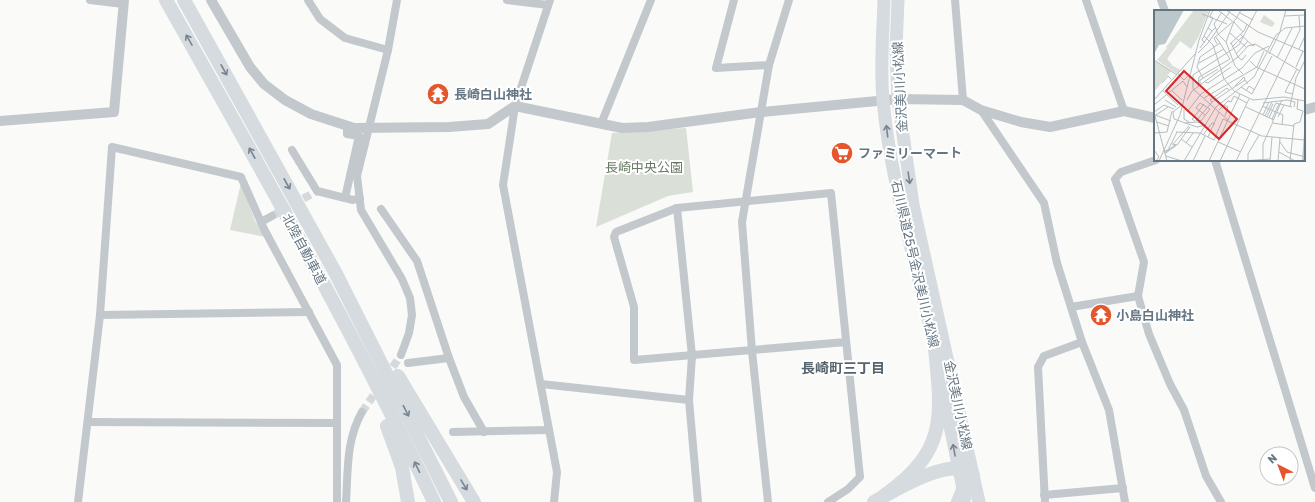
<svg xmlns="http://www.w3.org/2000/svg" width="1315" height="502" viewBox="0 0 1315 502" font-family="Rubik,'Noto Sans JP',sans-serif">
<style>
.green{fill:#dadfd7}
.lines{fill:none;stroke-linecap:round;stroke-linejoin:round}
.minor-tunnel{stroke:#d5d9db;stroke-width:8;stroke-dasharray:8 4;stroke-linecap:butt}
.minor{stroke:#c3c8cc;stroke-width:8}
.tertiary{stroke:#c3c8cc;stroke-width:10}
.primary{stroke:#d6dbdf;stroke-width:13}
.motorway{stroke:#d6dbdf;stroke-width:14}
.oneway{stroke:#768591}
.labels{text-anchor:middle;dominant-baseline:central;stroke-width:4;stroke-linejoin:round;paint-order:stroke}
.street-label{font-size:13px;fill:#657683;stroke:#fff}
.poi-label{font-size:13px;font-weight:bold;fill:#657683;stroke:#fff;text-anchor:start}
.park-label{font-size:13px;fill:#687a64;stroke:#fff}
.neighbourhood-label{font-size:14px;font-weight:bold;fill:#57646e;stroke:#fff}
.inset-river{fill:none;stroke:#bbc7cb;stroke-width:2}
.inset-road{fill:none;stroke:#b5bdc2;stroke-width:1}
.view{fill:#d62828;fill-opacity:0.15;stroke:#d62828;stroke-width:2}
.inset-edge{fill:none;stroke:#657683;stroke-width:2}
</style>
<rect width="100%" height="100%" fill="#fafaf8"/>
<g class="green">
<path d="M686 128 693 192 668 196 596 227 612 133Z"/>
<path d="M241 183 255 221 266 237 230 230Z"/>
</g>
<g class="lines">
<g class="minor-tunnel">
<path d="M272 216 317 191"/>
<path d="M386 377 401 355"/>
<path d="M362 412 380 386"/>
</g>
<g class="minor">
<path d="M90 0 123 4"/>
<path d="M308 0 320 19 345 38 388 50"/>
<path d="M397 0 388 50 357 176 361 210 402 279 410 298 412 315 409 333 401 355"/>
<path d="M507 0 548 5"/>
<path d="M550 0 515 106 503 185 557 472 554 502"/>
<path d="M734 0 716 68 769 65"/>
<path d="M955 0 963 100"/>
<path d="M1086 0 1124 111"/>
<path d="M1161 0 1165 11"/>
<path d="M981 110 1044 203 1057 263 1082 342 1109 410 1125 502"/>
<path d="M601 124 651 0"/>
<path d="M292 150 317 191 353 200 360 198"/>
<path d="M1156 160 1121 172 1115 179 1144 262 1138 296 1149 334 1170 384 1184 410 1206 476 1221 502"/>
<path d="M1215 160 1315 488"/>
<path d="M345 198 359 136 347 134V125"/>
<path d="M677 208 692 356 689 400 698 502"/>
<path d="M381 209 417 261 449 358 464 397 484 432"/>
<path d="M261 222 272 216"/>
<path d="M1071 307 1138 296"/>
<path d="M100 315 309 312"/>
<path d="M408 363 449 358"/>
<path d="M541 384 689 400"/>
<path d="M88 422 337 423"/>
<path d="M453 432 549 430"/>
<path d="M1044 495 1123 488"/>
<path d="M78 502 100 315 112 147 241 177 264 229 337 365V502"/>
<path d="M346 502C348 471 346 440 362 412"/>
<path d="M768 502 752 351 742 222 769 65 789 0"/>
<path d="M828 502 848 489 860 477 831 193 677 208 616 232 614 237 634 307V360L846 342"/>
<path d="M1045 502 1038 367 1044 356 1082 342"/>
</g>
<g class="tertiary">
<path d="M211 0 250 67 264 84 285 100 311 114 354 128 449 127 488 124 515 106 622 128 648 127 761 112 898 99 963 100 981 110 1021 122 1050 127 1124 111 1155 118"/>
<path d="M1304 110 1315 107"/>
<path d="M0 121 114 112 124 0"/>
</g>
<g class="primary">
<path d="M884 0C883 33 880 67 883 100 891 188 920 273 937 359"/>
<path d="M898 0 896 49 898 99 913 205 979 502"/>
<path d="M942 388 965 498"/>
</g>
<g class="motorway">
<path d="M166 0C259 165 353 330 434 502"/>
<path d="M184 0 335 272 451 502"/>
<path d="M398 376 474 502"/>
<path d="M387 426 402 467 408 502"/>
<path d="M885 495C947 451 942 417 935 349"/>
<path d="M874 502C891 492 938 465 959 469 963 470 969 473 973 475L963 490 958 502"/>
</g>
</g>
<defs><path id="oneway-shaft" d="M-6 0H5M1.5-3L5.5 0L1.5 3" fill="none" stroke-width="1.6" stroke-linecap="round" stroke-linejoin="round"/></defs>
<g class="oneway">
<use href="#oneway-shaft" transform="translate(189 40) rotate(-120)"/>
<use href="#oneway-shaft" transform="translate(224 70) rotate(61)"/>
<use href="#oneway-shaft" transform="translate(887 131) rotate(-97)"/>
<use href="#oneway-shaft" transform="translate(252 153) rotate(-119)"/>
<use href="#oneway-shaft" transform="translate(909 178) rotate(81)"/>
<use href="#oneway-shaft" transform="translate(287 184) rotate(61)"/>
<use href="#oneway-shaft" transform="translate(406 411) rotate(63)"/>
<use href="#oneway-shaft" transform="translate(954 450) rotate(-101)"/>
<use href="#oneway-shaft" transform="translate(417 467) rotate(-116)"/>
<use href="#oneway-shaft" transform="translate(464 485) rotate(59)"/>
</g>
<defs>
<g id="temple-disc" transform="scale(1.15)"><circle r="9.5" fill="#e4572e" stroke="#fff"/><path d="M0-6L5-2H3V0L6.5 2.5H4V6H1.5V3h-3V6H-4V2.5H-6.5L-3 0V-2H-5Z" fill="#fff"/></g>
<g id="supermarket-disc" transform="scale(1.15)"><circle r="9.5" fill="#e4572e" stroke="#fff"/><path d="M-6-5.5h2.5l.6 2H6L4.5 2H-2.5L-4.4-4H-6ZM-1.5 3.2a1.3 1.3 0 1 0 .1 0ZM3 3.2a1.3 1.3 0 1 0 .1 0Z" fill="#fff"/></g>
</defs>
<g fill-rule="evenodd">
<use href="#temple-disc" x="438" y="94"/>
<use href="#supermarket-disc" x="842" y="153"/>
<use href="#temple-disc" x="1101" y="315"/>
</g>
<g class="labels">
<g class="street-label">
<text transform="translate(900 87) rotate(-93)">金沢美川小松線</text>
<text transform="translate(304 249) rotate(62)">北陸自動車道</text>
<text transform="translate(915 264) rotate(77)">石川県道25号金沢美川小松線</text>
<text transform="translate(958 405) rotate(78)">金沢美川小松線</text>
</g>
<g class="poi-label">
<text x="454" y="94">長崎白山神社</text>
<text x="858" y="153">ファミリーマート</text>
<text x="1116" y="315">小島白山神社</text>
</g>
<g class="park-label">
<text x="644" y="167">長崎中央公園</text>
</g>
<g class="neighbourhood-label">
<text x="843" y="368">長崎町三丁目</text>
</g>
</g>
<g transform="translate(1154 10)">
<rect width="151" height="151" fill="#fafaf8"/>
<path d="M40 0H55L45 26 37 39 26 31 18 42 12 37ZM110 5 121 13 118 17 106 12ZM13 38 18 42 13 49 19 56 27 60 23 64 3 50ZM1 51 17 61 0 82V53Z" fill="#dadfd7"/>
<path d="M0 0H30L11 34 5 35 0 44Z" fill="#bbc7cb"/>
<path class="inset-river" d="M11 143 22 135M149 151 151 123"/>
<path class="inset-road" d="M72 0 104 22 151 42M65 1 78 11M86 3 99 10M48 4 73 14M130 6 151 5M80 12 89 22M54 18 59 8 56 6 59 0M126 21 132 0M76 23 92 37M64 24 72 32 81 56 89 64M64 24 60 14 68 2M86 24 99 36 101 34 146 61M50 26 59 35 70 69 81 82M62 27 76 49M72 32 80 11M51 33 48 30 54 18 58 21 61 18M77 33 84 47 94 36 101 34M63 34 60 28 82 9 87 0M76 34 90 21 93 14M78 37 89 26M46 38 58 21M145 39 151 26M44 43 54 33 77 0M82 44 94 31M115 44 126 22M123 48 138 18M0 50 23 65M96 51 102 57 151 79M45 53 70 39M142 57 149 41M24 64 30 70 35 65M49 68 43 57 46 47 66 33M51 72 54 73 77 57M8 73 14 66 17 69M46 75V70L64 59M81 76 90 67 91 70M44 77 45 67 76 49M87 77 98 84 118 46M8 80 24 95M18 81 28 90M92 81 95 76 101 80M82 82 99 90 130 87 151 91M139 84 131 82 143 59M50 88 103 57 110 41M0 90 41 44M11 90 22 97M33 90 38 81 84 47 88 50 92 45M128 90 118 113 140 116M58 92 56 90 73 78 75 80M109 93 133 90 141 92 140 97M29 94 19 102 20 109 43 117 52 115M0 95 29 71 33 77M70 95 74 97 71 106M108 96 129 105 128 114M136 96 142 68 151 50M92 97 120 110M30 100V109L35 112M65 100 74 91 77 92 80 86 93 93 95 89M0 102 13 151M0 102 10 95 20 99M33 102 47 84 88 58 101 43 115 36M1 105 17 111M2 105 14 97M109 105 115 92M111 106 118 92M113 107 119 94M124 107 130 95M115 108 122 93 138 97M118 109 125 94M74 110 39 79V65L85 35 103 0M41 111 38 109 40 107 50 94M42 111 58 92 91 70 94 74M46 111H47L56 99 46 93 42 98 51 105M3 112 15 116M31 113 43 112 52 115M22 122 46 123 60 130M0 123 13 122 18 101M49 125 58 113 61 114M54 127 65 102M27 129 38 137M60 130 69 109 108 126 151 130M64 132 87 142M126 132 133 142 151 147M32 133 39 123M18 134 23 135 36 117M19 134 35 116M0 140 5 147 2 151M10 141 14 140 23 122M125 142 141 151M12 146 28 151M5 151 26 105 45 30 56 0M30 151 62 97 100 67 122 25 131 18 151 16M39 151 51 126M55 151 86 84M66 151 93 93M82 151 146 20 145 6M87 151 116 149M94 151V144L105 125M109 151V134L118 114M116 151 118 127M124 151 126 128M136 151 140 114 146 112 149 101 143 99 144 90"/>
<path class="view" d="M30 61 83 109 65 129 12 81Z"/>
<rect width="151" height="151" class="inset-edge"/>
</g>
<g transform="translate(1279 466) rotate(318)"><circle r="19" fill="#ffffff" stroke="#c1c8cd"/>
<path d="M0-3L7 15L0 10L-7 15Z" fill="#e4572e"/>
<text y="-6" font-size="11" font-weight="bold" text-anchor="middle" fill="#657683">N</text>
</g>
</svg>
